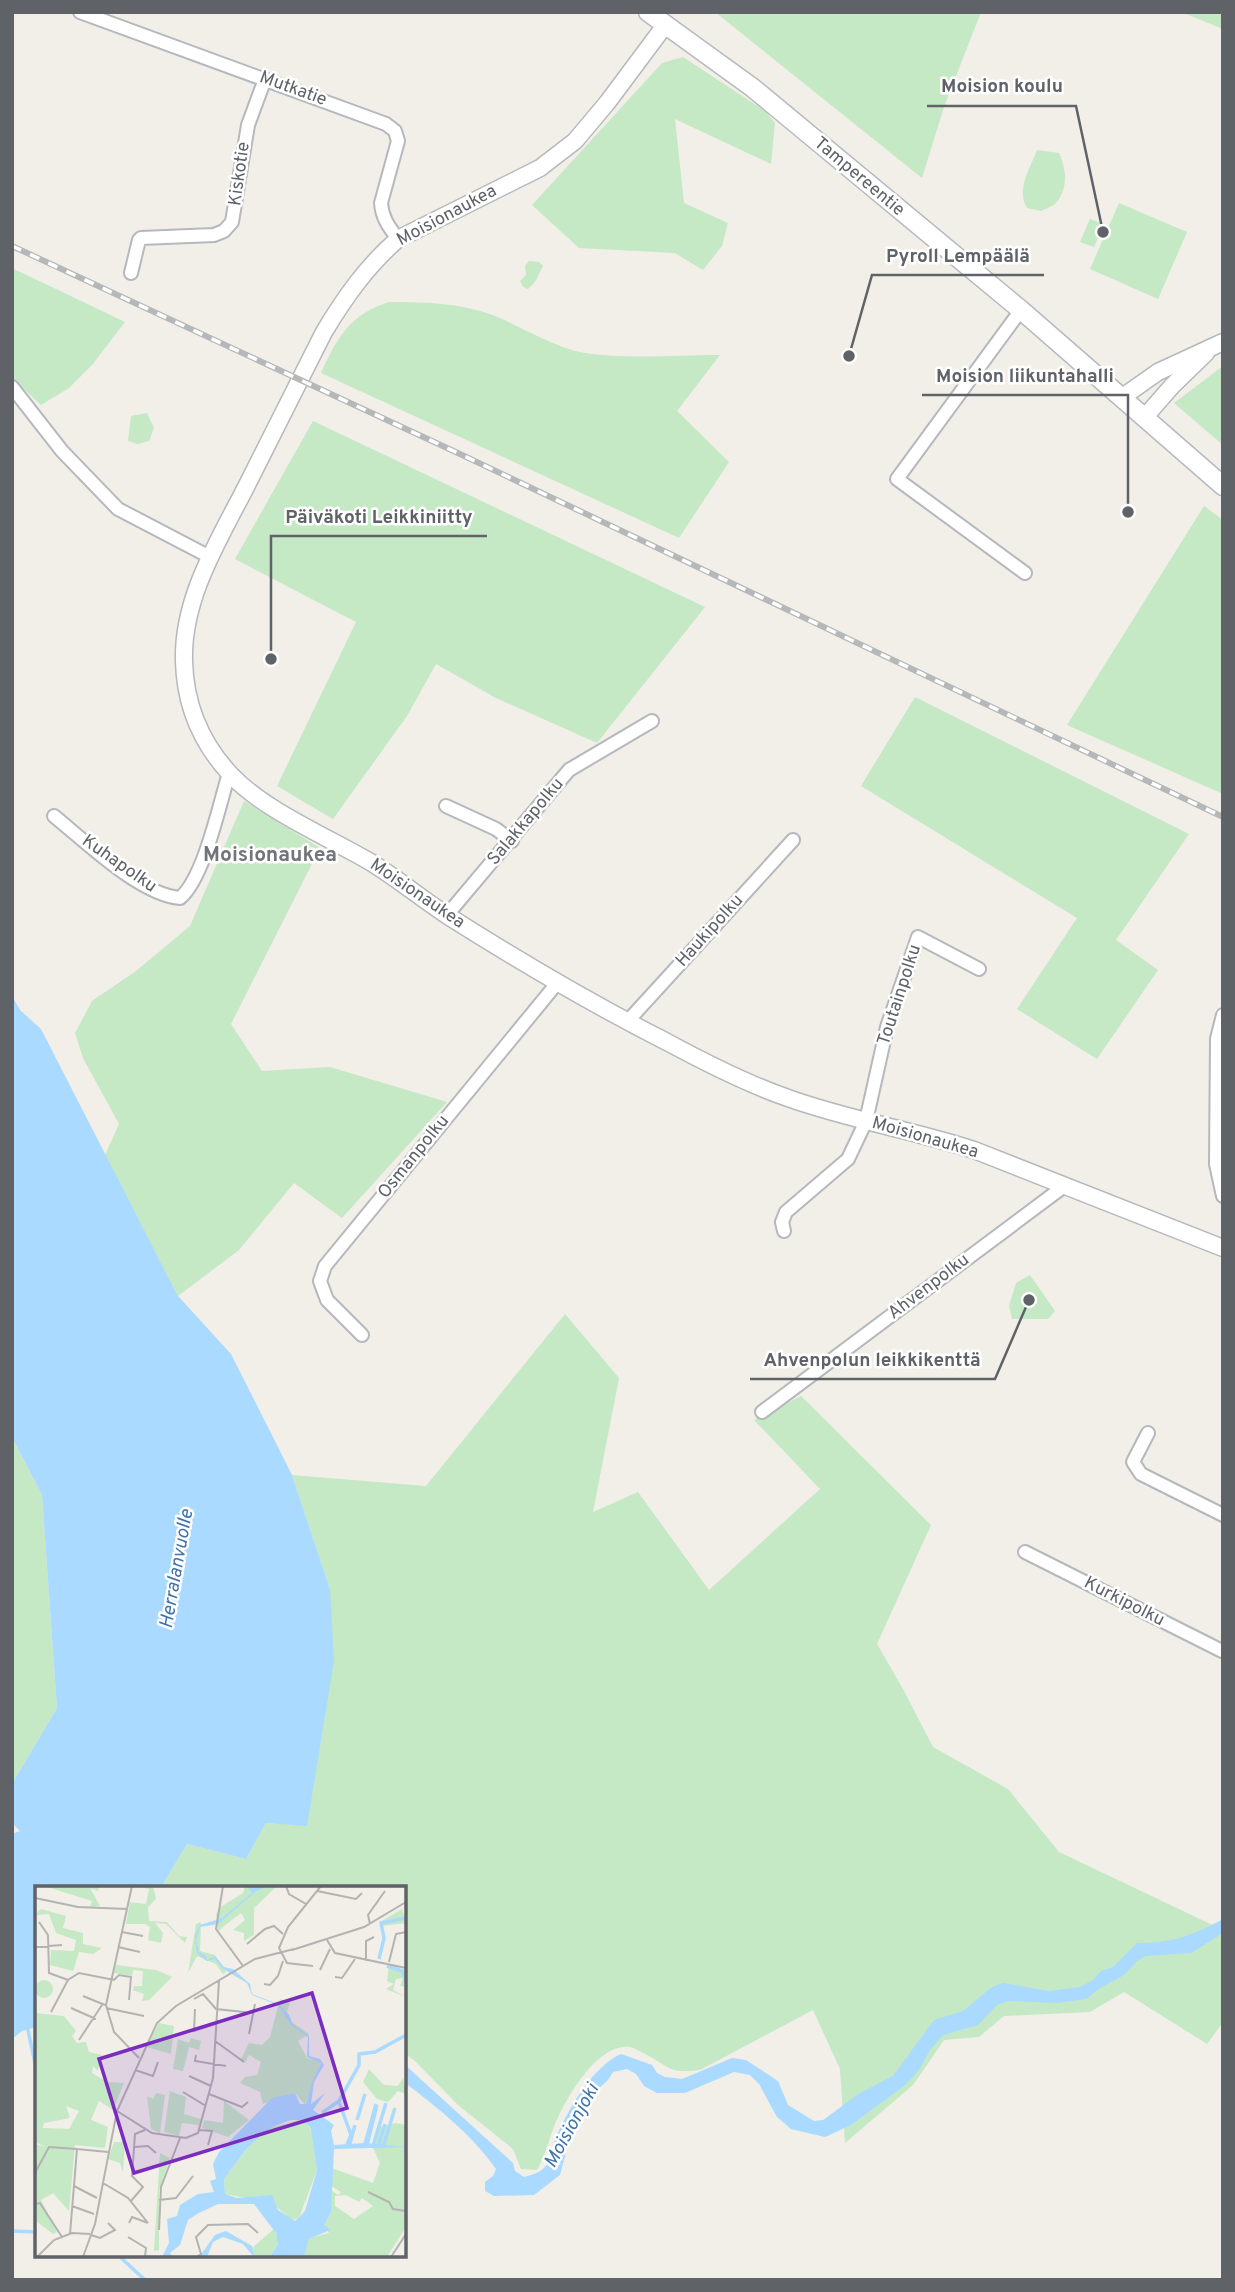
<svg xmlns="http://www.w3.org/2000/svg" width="1235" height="2292" viewBox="0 0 1235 2292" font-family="Overpass,sans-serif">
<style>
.green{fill:#c5e8c5}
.water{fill:#aadaff}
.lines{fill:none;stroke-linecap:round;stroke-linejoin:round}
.stream{stroke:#aadaff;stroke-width:3.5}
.minor-casing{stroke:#b5b8bc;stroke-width:16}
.tertiary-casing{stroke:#b5b8bc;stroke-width:19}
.secondary-casing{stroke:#b6babf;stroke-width:21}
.minor{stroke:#fff;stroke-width:12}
.tertiary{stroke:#fff;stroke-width:16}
.secondary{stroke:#fff;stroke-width:18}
.rail-casing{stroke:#b6b7b8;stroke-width:6}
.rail{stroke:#fff;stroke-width:3.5;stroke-dasharray:10;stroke-linecap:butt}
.labels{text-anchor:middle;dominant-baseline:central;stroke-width:5;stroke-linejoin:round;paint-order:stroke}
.street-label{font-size:18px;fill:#5f6368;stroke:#fff}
.water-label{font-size:19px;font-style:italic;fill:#4174aa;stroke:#fff}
.quarter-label{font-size:21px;font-weight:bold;fill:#70757a;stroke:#fff}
.inset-river{fill:none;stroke:#aadaff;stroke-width:3.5}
.inset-road{fill:none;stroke:#b3b3b1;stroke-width:2}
.view{fill:#7b2cbf;fill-opacity:0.15;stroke:#7b2cbf;stroke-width:3.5}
.inset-edge{fill:none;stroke:#5f6368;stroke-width:3.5}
.leader{fill:none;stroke:#5f6368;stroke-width:2.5}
.callout-dot{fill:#5f6368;stroke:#fff;stroke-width:2.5}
.callout-label{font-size:19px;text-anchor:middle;font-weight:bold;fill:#5f6368;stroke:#fff;stroke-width:5;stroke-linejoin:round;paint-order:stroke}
</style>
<rect width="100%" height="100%" fill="#f1efe8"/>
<g class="green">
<path d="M715 12H981L944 107 922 178Z"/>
<path d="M1181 12H1223V29Z"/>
<path d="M683 57 765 111 775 123 771 164 675 119 684 203 728 223 722 246 703 270 675 253 579 248 532 205 662 63Z"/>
<path d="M1037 150 1059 153C1066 168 1069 188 1056 203 1053 206 1045 209 1041 211L1027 208C1016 189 1030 169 1037 150Z"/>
<path d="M1119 203 1187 232 1158 299 1090 269Z"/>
<path d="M1090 219 1104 224 1094 247 1080 242Z"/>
<path d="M529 261 539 262 543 266 535 282 528 289 523 287 520 281 526 275 525 266Z"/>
<path d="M12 268 125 322 92 365 69 388 41 405 12 378Z"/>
<path d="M389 302C427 302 465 303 500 318 522 328 558 348 580 352 621 360 677 355 720 355L677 411 729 462 679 538 321 373C337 338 350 314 389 302Z"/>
<path d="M1223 366V445L1174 403Z"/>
<path d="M147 413 154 428 149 441 138 444 128 441 131 416Z"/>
<path d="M313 421 705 607 597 743 496 698 436 664 407 716 333 819 277 786 356 622 235 559Z"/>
<path d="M1204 506 1223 520V794L1067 725Z"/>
<path d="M915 697 1189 834 1116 940 1158 970 1097 1059 1017 1009 1077 918 861 786Z"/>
<path d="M244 801 320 848 231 1024 262 1071 330 1067 447 1102 342 1218 294 1183 239 1250 178 1296 105 1155 119 1124 83 1058 75 1033 92 1001 136 971 190 926Z"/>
<path d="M1030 1275 1055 1311 1048 1319H1012L1009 1306 1016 1283Z"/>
<path d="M565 1314 619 1378 593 1512 638 1492 709 1590 820 1489 754 1420 801 1396 931 1525 877 1644 903 1689 933 1747 1008 1789 1059 1852 1223 1930V2022L1207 2044 1124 1992 1090 2012 1004 2016 979 2037 944 2040 913 2085 845 2143 840 2069 813 2010 700 2070C667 2074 671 2067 645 2054 641 2052 635 2048 630 2047 599 2043 571 2091 559 2115 550 2133 547 2153 537 2170L521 2169 513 2149 458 2105 415 2061 404 2053V1888H164L163 1884 187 1844 246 1859 266 1823 307 1825 330 1589 292 1475 426 1486Z"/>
<path d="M12 1437 42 1495 57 1708 12 1784Z"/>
</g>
<g class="water">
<path d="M12 996 20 1010 41 1029 178 1296 231 1354 292 1475 330 1589 334 1661 307 1826 266 1823 246 1859 187 1844 163 1884 164 1888H37V2027L22 2031 12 2039V1834L20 1831 12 1823V1784L57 1708 42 1495 12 1437Z"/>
<path d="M1223 1919V1933L1191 1953 1146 1956 1137 1961 1124 1975 1097 1990 1087 1999 1057 2003 1008 2001 997 2005 978 2025 943 2035 930 2050 919 2070 904 2086 851 2125 825 2137 791 2129 777 2117 759 2084 750 2075 734 2072 685 2093H657L644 2086 636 2074 627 2069 613 2072 608 2080 594 2093 568 2145 560 2175 534 2195 494 2196 485 2191V2182L493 2176 496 2169C472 2135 437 2107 404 2082V2064L513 2163 515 2171 524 2177C531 2175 539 2173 544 2168 552 2161 551 2148 556 2138 567 2111 593 2066 621 2054L652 2065 657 2073 665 2077 682 2079 732 2058 746 2060 778 2081 788 2105 814 2121 823 2120 860 2093 893 2076 934 2020 963 2011 992 1987 1003 1983 1049 1991 1080 1987 1093 1980 1101 1971 1113 1967 1137 1943C1172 1943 1192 1936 1223 1919Z"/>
</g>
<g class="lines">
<g class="stream">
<path d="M28 2030 37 2073"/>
<path d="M12 2231 37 2232"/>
<path d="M118 2255 145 2280"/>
</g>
<g class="minor-casing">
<g id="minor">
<path d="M80 12 386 124 395 131 398 141 381 203C382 218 389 227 398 239"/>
<path d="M131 273 139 240 141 238 214 235 224 231 232 222 248 125 265 79"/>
<path d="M1021 310 897 479 1025 573"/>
<path d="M12 387 62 451 118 509 210 557"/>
<path d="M446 806 496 829 512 841"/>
<path d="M54 816C85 841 140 895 180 898 204 878 219 806 229 773"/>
<path d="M447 915 569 770 652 721"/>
<path d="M1223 1015 1217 1039 1216 1164 1223 1196"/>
<path d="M627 1022 793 840"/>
<path d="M784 1231 782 1222 786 1212 848 1159 866 1121 887 1027 918 937 979 969"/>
<path d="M362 1335 327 1300 320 1281 325 1266 558 982"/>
<path d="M762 1412 1063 1187"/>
<path d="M1148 1433 1133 1462 1141 1474 1223 1515"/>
<path d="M1025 1552 1222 1651"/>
</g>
</g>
<g class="tertiary-casing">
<g id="tertiary">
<path d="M666 24 607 103 575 141 540 168 398 239C367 266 345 297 324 332 299 382 274 432 249 481 221 537 182 596 184 661 185 704 201 743 231 775 265 811 328 837 372 863 398 879 422 899 448 916 519 961 592 1004 667 1042 706 1063 747 1084 788 1098 849 1120 913 1130 974 1150L1223 1248"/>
<path d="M1121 398 1158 372 1223 342"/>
<path d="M1144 418 1172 386 1206 353"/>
</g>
</g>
<g class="secondary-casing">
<path id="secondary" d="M648 12 753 88 1021 310 1223 486"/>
</g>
<use href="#minor" class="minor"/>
<use href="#tertiary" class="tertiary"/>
<use href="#secondary" class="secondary"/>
<g class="rail-casing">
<path id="rail" d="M12 246 460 454 1223 817"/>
</g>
<use href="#rail" class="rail"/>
</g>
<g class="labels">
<g class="street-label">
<text transform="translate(293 89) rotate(20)">Mutkatie</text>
<text transform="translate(240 174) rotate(-82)">Kiskotie</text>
<text transform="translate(859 177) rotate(40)">Tampereentie</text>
<text transform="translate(447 216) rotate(-28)">Moisionaukea</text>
<text transform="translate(526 822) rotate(-50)">Salakkapolku</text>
<text transform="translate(119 864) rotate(35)">Kuhapolku</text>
<text transform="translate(417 894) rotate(34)">Moisionaukea</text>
<text transform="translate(710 931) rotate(-48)">Haukipolku</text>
<text transform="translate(900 995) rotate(-72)">Toutainpolku</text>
<text transform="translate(925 1138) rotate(16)">Moisionaukea</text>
<text transform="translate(414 1157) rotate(-51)">Osmanpolku</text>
<text transform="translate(929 1287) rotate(-37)">Ahvenpolku</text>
<text transform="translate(1124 1602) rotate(27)">Kurkipolku</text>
</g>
<g class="water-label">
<text transform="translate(177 1569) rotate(-80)">Herralanvuolle</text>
<text transform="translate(572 2126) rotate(-61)">Moisionjoki</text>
</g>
<g class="quarter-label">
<text x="270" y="855">Moisionaukea</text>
</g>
</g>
<g transform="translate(35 1886)">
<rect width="371" height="371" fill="#f1efe8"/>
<path d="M9 0H64L63 5 55 2 65 20 55 21 57 15ZM101 0H118L121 13 113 21 114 35 132 36 144 50 152 51 150 57 131 38 120 37 128 47 126 57 113 54 115 41 110 38H91L95 16 111 18 114 3ZM210 0H242L219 22V49L209 55V47L198 44 210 34 206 27 183 45 181 29 184 22 208 7ZM6 23 31 30 28 42 48 47V58L67 62 58 68 44 66 38 85 15 79 16 64 39 65 41 54 21 47 14 28 0 29ZM367 23 371 37 346 40 345 36ZM166 36 165 65 180 69 191 86 188 88 181 78 162 70 153 87 161 38ZM81 79 121 84 137 91 114 114 107 115 109 108 98 104 99 100H107L108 85 98 84 97 90 79 87ZM354 79 371 84V101L365 100 368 92 361 93 358 104 371 111 351 103 359 98 352 95ZM0 103a9 9 0 1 1 18 0a9 9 0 1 1-18 0ZM245 113 255 117 252 126 258 137 274 148 263 155 272 172 286 176 270 219 260 207 228 218 225 206 205 197 210 191 222 189 226 176 214 169 210 177 206 173 214 157 227 159 235 151ZM0 127 29 130 41 145 37 150 42 157 51 156 54 166 67 169 63 185 58 180 57 187 72 196 89 197 78 224 64 215 56 234 73 241 70 262 40 259 34 325 18 307 6 314 22 346 18 348 0 334V258L11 261 0 256ZM31 220 44 225 34 243 8 242 9 237 35 232ZM124 137 139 140 136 168 112 161ZM156 152 166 155 164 164 154 161 148 185 138 183 143 153 154 157ZM334 183 349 199 363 200 368 192 371 208 363 205 353 216 342 213 328 196ZM135 205 151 211 149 228 166 233 164 239 147 237 144 250 129 246ZM121 207 130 209 125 247 116 243 112 210 118 213ZM189 215 214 234 193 251 167 242 169 234 188 237ZM269 233 280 251 282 284 264 332 257 334 237 317 190 308 189 293 212 262 237 241ZM360 237 371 239V341L352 371H269L274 352 294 347 289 339 296 326V304L303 309 306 306 296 300 297 282 338 297 345 277 338 262 344 241ZM311 309 324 316 327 312 338 320 319 333 300 320V310ZM79 256H90L88 286 85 277 73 273ZM125 267 135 272 124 305V364L119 365ZM239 343 244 356 235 371H219L217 362Z" fill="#c5e8c5" fill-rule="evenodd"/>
<path d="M212 0H234L221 5 183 38 165 41 161 54 164 66 171 70 172 74 180 70 189 81 198 83 215 98 217 108 243 118 254 129 257 138 274 150V170L285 173 289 179 279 196 276 218 290 207 278 224 299 239 296 245 299 259 330 257 371 261 299 263 296 326 289 339 295 344 274 353 269 371H235L243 358 241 347 219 318H183L162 328 153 334 145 359 135 367 138 371H127L134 357 132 333 142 330 145 319 163 308 179 306 175 295 181 293 178 278 184 266 237 212 260 207 265 218H271L278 194 286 177 272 171 273 151 256 139 243 119 217 109 212 97 188 83 180 73 172 75 164 69 161 63 160 50 165 39 187 32 217 7ZM256 234H269L276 243 282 284 270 325 260 335 243 324 237 309 202 312 190 308 189 293 212 262 237 241ZM191 345 217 360 219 371 208 358 188 351 178 356 172 371H164L180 349Z" fill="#aadaff" fill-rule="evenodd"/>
<path class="inset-river" d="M344 73 349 52 346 37 371 32M352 80 367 85 371 95M304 216 316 249 311 261M287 227 304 215 324 179V168L340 166 371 149M322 234 330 208M330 258 341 218M332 259 342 219M338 260 351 217M343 260 350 238M314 261 320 239M348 261 360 222"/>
<path class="inset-road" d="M97 0 71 119 79 146 104 172M188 0 181 43 208 80M251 0 254 8 271 18M282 5 321 13 327 7M0 12 43 21 92 23M4 36 13 49 14 87 33 94M335 38 333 29 350 5M87 46 108 50M292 54 300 67 371 82M212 58 230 43 239 40 248 48M0 61 27 59M83 61 105 66M257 64 329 41 371 16M331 75V55L339 51M354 76 361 48 371 46M278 80 252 77 244 62 253 41 286 0M285 84 295 63M300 91 307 92 320 73M229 98 235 99 243 90 248 75M48 110 70 119M159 113 168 108 181 123 218 127M36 122 61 133M71 122 109 130M160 123 159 145 180 138M16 126 33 94 44 87 79 94 84 89 96 91 94 114M214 148 220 118M44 154 67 119M180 155 209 176M161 169 160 175 191 180M100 184 118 190 123 176M154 190 176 200M148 206 171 220M174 208 207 221 213 216M82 225 117 247 151 252 163 247 178 192 184 95M164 244 177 245 173 259M99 261 113 260 121 267M0 287 14 261 42 263M68 297 93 312 113 337M39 300 62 312M333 306 354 316 358 323 371 325M124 314 141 312 158 290M96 315 108 301 97 290 100 248 110 244M0 318 5 317 27 351M37 320 59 328M94 337 97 331 113 337M124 344 126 301 145 252M35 348 42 263 73 266M56 349 65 352 80 344 73 337M93 351 111 362 110 371M2 371 19 354 37 347 55 348M48 371 60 338 82 225 122 137 141 120 220 73 259 63M162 371 166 368 161 351 173 339 213 338 223 347M356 371 371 348"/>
<path class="view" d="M277 107 312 222 99 287 64 173Z"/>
<rect width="371" height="371" class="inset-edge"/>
</g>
<path class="leader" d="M1103 232L1076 106H927M849 356L872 275H1044M1128 512L1128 395H922M271 659L271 536H487M1029 1300L995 1379H750"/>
<g class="callout-dot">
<circle cx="1103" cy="232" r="7"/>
<circle cx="849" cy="356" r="7"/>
<circle cx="1128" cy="512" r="7"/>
<circle cx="271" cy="659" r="7"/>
<circle cx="1029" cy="1300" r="7"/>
</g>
<g class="callout-label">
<text x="1002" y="92">Moision koulu</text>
<text x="958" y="262">Pyroll Lempäälä</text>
<text x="1025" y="382">Moision liikuntahalli</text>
<text x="379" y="523">Päiväkoti Leikkiniitty</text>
<text x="872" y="1366">Ahvenpolun leikkikenttä</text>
</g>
<rect width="1235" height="2292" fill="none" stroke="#5f6368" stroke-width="28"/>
</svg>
